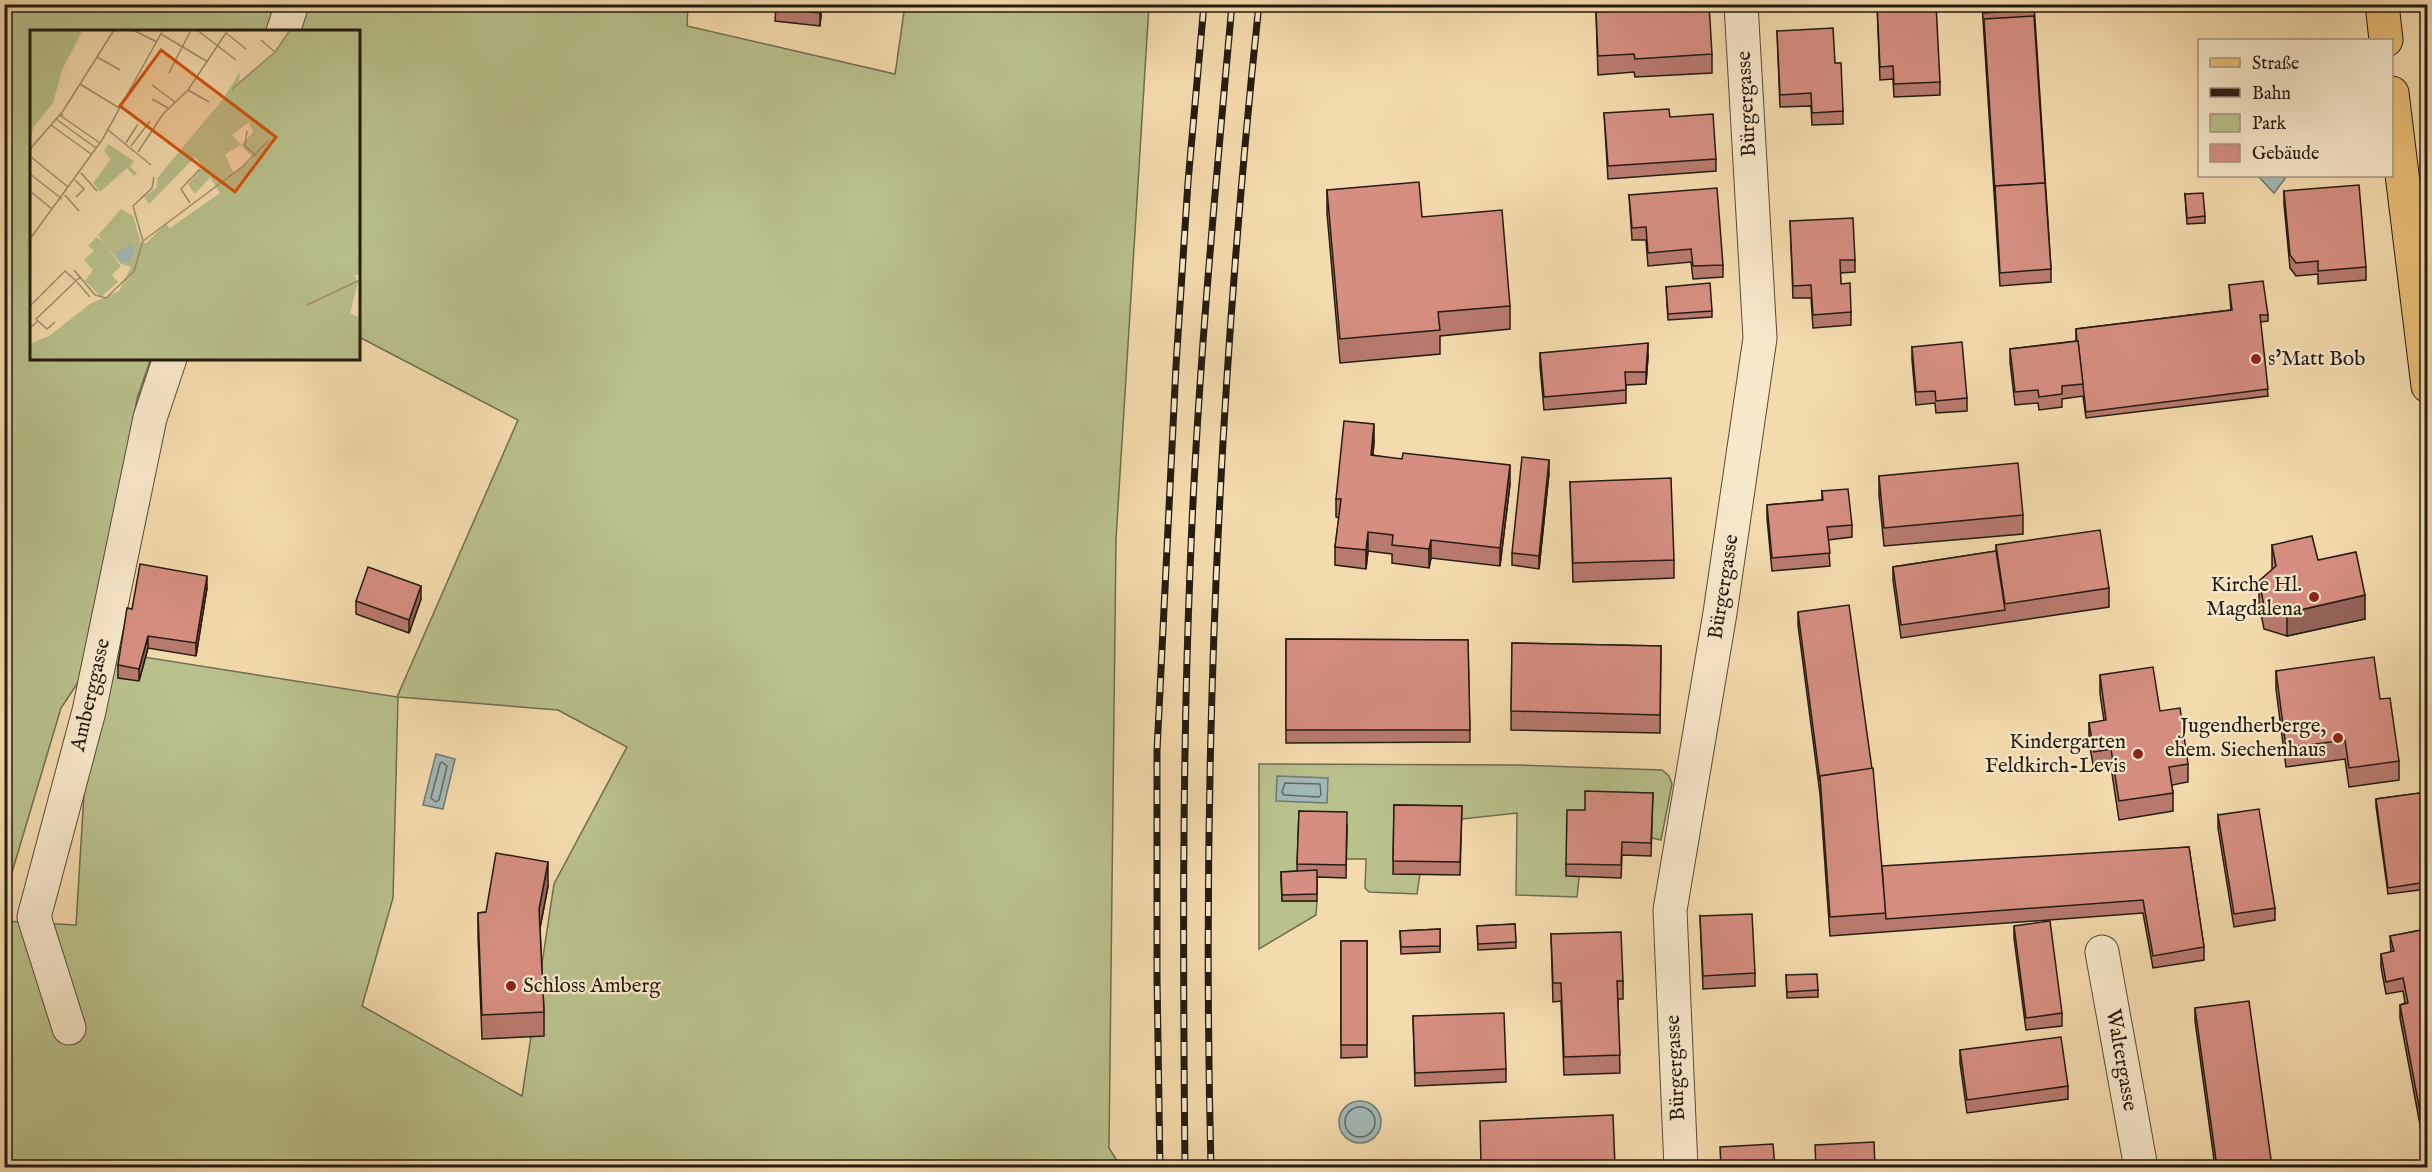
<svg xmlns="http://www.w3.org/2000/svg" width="2432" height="1172" viewBox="0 0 2432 1172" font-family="'IM FELL English',serif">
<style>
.green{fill:#b9c18c;stroke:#6e6e4e;stroke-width:1.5;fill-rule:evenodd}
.water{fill:#a2b8b6;stroke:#6f7974;stroke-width:1.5}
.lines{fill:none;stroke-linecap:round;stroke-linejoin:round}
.shore{stroke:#626a64;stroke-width:1.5}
.street-casing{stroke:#574b38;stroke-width:35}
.primary-casing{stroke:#231b11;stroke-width:35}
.street{stroke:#f8e8ca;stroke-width:33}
.primary{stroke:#eabe76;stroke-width:33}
.rail-casing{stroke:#231b11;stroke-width:7}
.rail{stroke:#f8e8ca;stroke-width:4.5;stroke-dasharray:14;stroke-linecap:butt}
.wall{fill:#b87a6e;stroke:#231b11;stroke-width:1.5}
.shaded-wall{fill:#96635a;stroke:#231b11;stroke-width:1.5}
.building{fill:#d68e80;stroke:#231b11;stroke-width:1.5}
.poi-dot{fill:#8f2418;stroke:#f8e8ca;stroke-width:2}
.labels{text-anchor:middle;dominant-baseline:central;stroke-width:4.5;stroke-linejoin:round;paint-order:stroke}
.street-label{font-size:21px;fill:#231b11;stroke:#f8e8ca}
.poi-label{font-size:21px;fill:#231b11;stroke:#f8e8ca;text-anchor:end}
.inset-road{fill:none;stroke:#a08e6f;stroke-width:1.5}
.view{fill:#d4530c;fill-opacity:0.15;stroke:#d4530c;stroke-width:3}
.inset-edge{fill:none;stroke:#231b11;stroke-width:3}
</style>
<rect width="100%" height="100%" fill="#f4dbad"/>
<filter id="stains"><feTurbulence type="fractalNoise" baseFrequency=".00333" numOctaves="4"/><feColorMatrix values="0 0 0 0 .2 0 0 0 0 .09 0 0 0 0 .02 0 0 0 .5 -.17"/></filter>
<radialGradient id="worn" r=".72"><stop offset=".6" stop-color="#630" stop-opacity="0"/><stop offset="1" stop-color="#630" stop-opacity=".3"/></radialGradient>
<g class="green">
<path d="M5 5H688L687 26 895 74 905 5H1149L1116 539 1109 1148 1121 1167H5L4 921 76 925 89 711 98 652 61 708 10 879 5 880ZM32 32H358L359 337 518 420 397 697 99 650 137 399 151 358H32ZM398 697 558 710 627 747 554 884 522 1096 362 1006 393 898Z"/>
<path d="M1259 764 1519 765 1662 770 1669 776 1672 784 1661 840 1585 823 1577 897 1516 895 1517 813 1462 819 1420 874 1417 894 1369 892 1365 888 1366 859H1346L1347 825 1297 876 1281 879 1282 901H1317L1316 915 1259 949Z"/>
</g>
<g class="water">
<path d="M2258 176H2287L2274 193Z"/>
<path d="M436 754 455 759 443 809 423 805Z"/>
<path d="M1277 776 1328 778 1327 803 1276 801Z"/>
<circle cx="1360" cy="1122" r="21"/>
</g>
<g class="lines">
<g class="shore">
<path d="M442 762 447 766 439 800 436 802 431 798 440 764Z"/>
<path d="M1285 783 1320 784 1321 795 1319 797 1284 795 1282 792Z"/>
<circle cx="1360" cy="1122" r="15"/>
</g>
<g class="street-casing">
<g id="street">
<path d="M283 32 292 4"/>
<path d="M2102 952 2141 1168"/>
<path d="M69 1028 34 917 89 711 150 418 170 358"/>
<path d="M1681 1168 1670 910 1720 613 1760 338 1741 4"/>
</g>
</g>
<g class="primary-casing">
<g id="primary">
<path d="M2382 4 2386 40"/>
<path d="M2392 93 2428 386"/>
</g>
</g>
<use href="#street" class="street"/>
<use href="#primary" class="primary"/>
<g class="rail-casing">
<g id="rail">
<path d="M1160 1168 1157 977V751L1176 366 1188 182 1204 4"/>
<path d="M1185 1168C1183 969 1182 769 1190 571 1197 381 1215 193 1232 4"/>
<path d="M1211 1168C1201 780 1218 390 1259 4"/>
</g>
</g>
<use href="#rail" class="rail"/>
</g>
<g class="wall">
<path d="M762 4H822L820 26 775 21 776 6Z"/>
<path d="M1632 4 1712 54V73L1635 77 1634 72 1598 75 1596 12 1632 10Z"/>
<path d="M1877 4 1940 82V95L1894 97 1893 79 1880 80Z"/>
<path d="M1982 4H2034L2051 269V282L2000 286Z"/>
<path d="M1777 31 1835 63 1843 111V124L1812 125 1811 106 1780 107Z"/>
<path d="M1604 113 1670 117 1716 159V171L1608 179Z"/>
<path d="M1327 190 1422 217 1510 306V329L1440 336V354L1340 363 1327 213Z"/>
<path d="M2284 191 2366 267V280L2318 284V274L2296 276 2290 268 2284 204Z"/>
<path d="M2185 194 2205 216V223L2187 224Z"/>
<path d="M1629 195 1723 265V277L1693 279 1691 262 1648 266 1646 240H1632Z"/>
<path d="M1790 221 1855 260V272L1840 273 1841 284 1851 312V325L1813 328 1811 298H1793Z"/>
<path d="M2229 285 2268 315V321L2260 322 2268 396 2086 418 2083 396 2062 399V407L2039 410 2038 403 2015 405 2010 362V349L2076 341V329L2231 310Z"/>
<path d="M1666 287 1712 311V317L1668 320Z"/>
<path d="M1912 347 1967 398V411L1936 413 1935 403 1916 405 1912 360Z"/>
<path d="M1540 353 1648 356 1646 384 1626 385V403L1544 410 1540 366Z"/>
<path d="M1374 442 1373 455 1510 484 1500 566 1431 558 1429 568 1392 563V554L1368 551 1366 569 1335 565V547L1339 518 1336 517V499Z"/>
<path d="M1549 473 1539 569 1512 565V553Z"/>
<path d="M1879 476 2023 515V534L1884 546 1879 495Z"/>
<path d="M1570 482 1674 560V578L1573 582Z"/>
<path d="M1822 491 1852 525V537L1828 540 1830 566 1772 571 1767 518V505L1822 500Z"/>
<path d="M1996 545 2109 588V607L1901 638 1893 580V567L1996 551Z"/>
<path d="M2272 545 2318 560 2365 619 2287 636 2264 629 2259 604V581L2272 570Z"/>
<path d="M207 588 196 656 148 648 139 681 118 678V665L132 609Z"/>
<path d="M421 599 409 633 356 614V601Z"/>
<path d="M1798 612 1882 870 2189 847 2204 947V960L2153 968 2143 913 1830 936 1820 794 1798 625Z"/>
<path d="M1286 639 1468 640 1470 742 1286 743Z"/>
<path d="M1512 643 1661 646 1660 733 1511 730Z"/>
<path d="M2276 671 2380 699 2399 761V780L2349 787 2345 759 2286 767 2276 689Z"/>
<path d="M2100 675 2160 711 2188 764V782L2172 785 2173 793V811L2119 820 2111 767 2094 770 2089 742V723L2104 721 2100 694Z"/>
<path d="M2427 792V889L2388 894 2376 806V799Z"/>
<path d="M1653 793 1651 856 1622 855 1621 878 1566 876V864L1585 810Z"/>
<path d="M1394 805 1462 806 1460 875 1393 874Z"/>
<path d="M1299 811 1347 825 1346 878 1317 877V901H1282L1281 872 1297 871Z"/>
<path d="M2218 815 2275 908V920L2234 927 2218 828Z"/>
<path d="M548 886 540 928 544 1012V1036L482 1039 478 936V913L486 912Z"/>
<path d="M1700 916 1755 973V986L1703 989Z"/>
<path d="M1515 924 1516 948 1478 950 1477 926Z"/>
<path d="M2014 926 2062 1013V1026L2026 1030 2014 938Z"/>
<path d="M1440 929V952L1401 954 1400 931Z"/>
<path d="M2427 929V1162L2400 1018V1005L2405 1003 2403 991 2386 994 2381 967V954L2391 952 2390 936Z"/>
<path d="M1551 934 1623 981V999H1618L1620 1073 1564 1075 1561 1001 1553 1002Z"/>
<path d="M1341 941H1367V1057L1341 1058Z"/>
<path d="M1786 975 1818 990V997L1787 998Z"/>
<path d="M2195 1008 2272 1167H2215L2195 1021Z"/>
<path d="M1413 1016 1506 1069V1082L1415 1086Z"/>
<path d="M1960 1050 2068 1086V1099L1967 1113 1960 1063Z"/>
</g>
<g class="shaded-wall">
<path d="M821 4H822L820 26V13Z"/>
<path d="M1648 343V356L1646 384V372Z"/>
<path d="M1374 424V442L1371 474V455Z"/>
<path d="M1549 460V473L1539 569V556Z"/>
<path d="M1510 465V484L1500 566V548Z"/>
<path d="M1368 532V551L1366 569V550Z"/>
<path d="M1431 540V558L1429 568V549Z"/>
<path d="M207 576V588L196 656V643Z"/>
<path d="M421 586V599L409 633V620Z"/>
<path d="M2365 595V619L2287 636V613Z"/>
<path d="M148 636V648L139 681V669Z"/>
<path d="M548 862V886L539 933V909Z"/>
</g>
<g class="building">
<path d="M776 4H821L820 13 775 9Z"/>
<path d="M1632 4H1709L1712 54 1635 59 1634 54 1598 56 1596 12 1632 10Z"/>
<path d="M1877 4H1936L1940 82 1894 84 1893 66 1880 67Z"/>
<path d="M1983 4H2034V10L1984 13Z"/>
<path d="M2034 16 2045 183 1995 186V192L1984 19Z"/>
<path d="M1833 28 1835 63H1841L1843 111 1812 113 1811 93 1780 95 1777 31Z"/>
<path d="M1669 109 1670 117 1713 114 1716 159 1608 166 1604 113Z"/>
<path d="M1419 182 1422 217 1502 210 1510 306 1438 312 1440 330 1340 339 1327 190Z"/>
<path d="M2045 183 2051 269 2000 273 1995 186Z"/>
<path d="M2359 185 2366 267 2318 271V261L2296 263 2290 255 2284 191Z"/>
<path d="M1717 188 1723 265 1693 266 1691 249 1648 253 1646 227 1632 228 1629 195Z"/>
<path d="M2203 193 2205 216 2187 218 2185 194Z"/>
<path d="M1853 218 1855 260H1840L1841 284 1850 283 1851 312 1813 315 1811 285 1793 286 1790 221Z"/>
<path d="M2263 281 2268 315H2260L2268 389 2086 412 2078 341H2077L2076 329 2232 310 2229 285Z"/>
<path d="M1710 283 1712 311 1668 314 1666 287Z"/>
<path d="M2078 341 2083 384 2062 386V394L2039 397 2038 390 2015 392 2010 349Z"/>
<path d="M1962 342 1967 398 1936 401 1935 391 1916 392 1912 347Z"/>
<path d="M1648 343 1646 372H1625L1626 390 1544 397 1540 353Z"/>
<path d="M1344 421 1374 424 1371 455 1402 459 1403 453 1510 465 1500 548 1431 540 1429 549 1392 545 1393 535 1368 532 1366 550 1335 547 1341 499H1336Z"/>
<path d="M1522 457 1549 460 1539 556 1512 553Z"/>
<path d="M2018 463 2023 515 1884 528 1879 476Z"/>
<path d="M1671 478 1674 560 1573 563 1570 482Z"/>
<path d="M1848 489 1852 525 1827 527 1830 553 1772 558 1767 505 1823 500 1822 491Z"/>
<path d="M2100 530 2109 588 2005 604 1996 545Z"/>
<path d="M2312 536 2318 560 2356 552 2365 595 2287 613 2264 606 2259 581 2276 566 2272 545Z"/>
<path d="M1996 551 2005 610 1901 625 1893 567Z"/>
<path d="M140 564 207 576 196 643 148 636 139 669 118 665 127 608 132 609Z"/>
<path d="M368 567 421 586 409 620 356 601Z"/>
<path d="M1849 605 1872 769 1820 776V781L1798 612Z"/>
<path d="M1286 639 1468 640 1470 730H1286Z"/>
<path d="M1512 643 1661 646 1660 715 1511 711Z"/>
<path d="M2374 657 2380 699 2390 698 2399 761 2349 768 2345 740 2286 748 2276 671Z"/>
<path d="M2153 667 2160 711 2180 708 2188 764 2169 767 2173 793 2119 801 2111 749 2094 752 2089 723 2106 720 2100 675Z"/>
<path d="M1873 768 1886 913 1830 917 1820 776Z"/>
<path d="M1585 791 1653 793 1651 843 1622 842 1621 865 1566 864 1567 810H1585Z"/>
<path d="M2427 792V882L2388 888 2376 799Z"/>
<path d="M1394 805 1462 806 1460 862 1393 861Z"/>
<path d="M2259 809 2275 908 2234 914 2218 815Z"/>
<path d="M1299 811 1347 812 1346 865 1297 864Z"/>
<path d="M2189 847 2204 947 2153 956 2143 900 1886 919 1882 866Z"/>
<path d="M496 853 548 862 539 909 544 1012 482 1015 478 913 486 912Z"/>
<path d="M1317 870V894L1282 895 1281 872Z"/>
<path d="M1752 914 1755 973 1703 976 1700 916Z"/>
<path d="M2050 921 2062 1013 2026 1018 2014 926Z"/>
<path d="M1515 924 1516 942 1478 944 1477 926Z"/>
<path d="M1440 929V946L1401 947 1400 931Z"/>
<path d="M2427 929V1149L2400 1005 2408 1003 2403 978 2386 982 2381 954 2394 951 2390 936Z"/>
<path d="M1621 932 1623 981H1617L1620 1055 1564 1057 1561 983H1553L1551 934Z"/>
<rect x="1341" y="941" width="26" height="104"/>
<path d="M1817 974 1818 990 1787 992 1786 975Z"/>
<path d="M2249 1001 2272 1167H2217L2195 1008Z"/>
<path d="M1504 1013 1506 1069 1415 1073 1413 1016Z"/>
<path d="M2061 1037 2068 1086 1967 1100 1960 1050Z"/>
<path d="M1613 1115 1615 1167H1481L1480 1121Z"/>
<path d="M1874 1142 1875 1167H1816L1815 1145Z"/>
<path d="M1773 1144 1775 1167H1721L1720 1147Z"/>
</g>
<g class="poi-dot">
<circle cx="2256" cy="359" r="6"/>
<circle cx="2314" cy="597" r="6"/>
<circle cx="2338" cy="738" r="6"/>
<circle cx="2138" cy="754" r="6"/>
<circle cx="511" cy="986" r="6"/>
</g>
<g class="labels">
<g class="street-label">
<text transform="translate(1747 104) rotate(-93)">Bürgergasse</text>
<text transform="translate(1724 587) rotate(-81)">Bürgergasse</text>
<text transform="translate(91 695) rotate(-77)">Amberggasse</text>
<text transform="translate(2121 1060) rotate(80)">Waltergasse</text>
<text transform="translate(1676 1068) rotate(-93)">Bürgergasse</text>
</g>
<g class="poi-label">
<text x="2268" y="359" text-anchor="start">s'Matt Bob</text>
<text x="2302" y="585">Kirche Hl.<tspan x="2302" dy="24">Magdalena</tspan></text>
<text x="2326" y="726">Jugendherberge,<tspan x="2326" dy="24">ehem. Siechenhaus</tspan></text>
<text x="2126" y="742">Kindergarten<tspan x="2126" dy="24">Feldkirch-Levis</tspan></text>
<text x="523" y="986" text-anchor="start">Schloss Amberg</text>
</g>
</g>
<g transform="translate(30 30)">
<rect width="330" height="330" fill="#f4dbad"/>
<path d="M0 0H53L32 40 23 73 3 98 0 109ZM260 0H330V245H325L328 253 320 283 330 288V330H0V314L19 306 60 274 89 261 101 237 91 234 75 215 91 236 82 245 88 252 71 267 55 251 63 240 54 230 64 221 58 215 67 207 74 213 68 205 91 179 103 186 111 213H116L136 194 140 198 190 163 180 147 165 164 158 154 173 137 165 127 119 174 114 167 126 158 128 147 193 69 210 42 209 52 199 62 245 22ZM219 92 223 102 211 115 202 105ZM211 115 223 128 204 144 195 124ZM78 114 104 131 100 137 107 143 104 146 97 138 70 162 63 153 81 129 74 121Z" fill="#b9c18c" fill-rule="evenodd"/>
<path d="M102 214 105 222 98 233 91 232 85 223Z" fill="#a2b8b6"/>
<path class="inset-road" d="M103 0 127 12M167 0 206 30M196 3 216 19M131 4 178 32M231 10 245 22M67 27 90 40M139 43 161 0M50 54 89 78M122 55 145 72M202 59 245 22 260 0M158 60 179 72M122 69 138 78M33 84 31 86 70 113M26 89 66 118M21 95 61 124M78 100 121 135M217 101 215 116 226 126M96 113 108 94M101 116 120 91M0 119 33 81 84 0M108 122 133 84 158 60 198 0M0 126 38 157M51 143 67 161M0 144 32 169M45 150 54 159 46 167M0 161 22 179M35 165 49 181M160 173 151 159 170 139M0 209 72 110 133 0M113 211 212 137 238 111M113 211 103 176 122 158 124 147M44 240 65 265 76 268 104 241 113 211M47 252 60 267M277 275 330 250M0 276 35 241 46 251M8 291 6 289 50 247M0 298 8 291 17 299 25 292"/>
<path class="view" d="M131 20 246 107 205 162 90 76Z"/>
<rect width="330" height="330" class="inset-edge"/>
</g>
<rect width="2432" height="1172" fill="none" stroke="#f4dbad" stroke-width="24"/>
<rect x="6" y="6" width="2420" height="1160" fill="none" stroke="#231b11" stroke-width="3"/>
<rect x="12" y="12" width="2408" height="1148" fill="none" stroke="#231b11" stroke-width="1.5"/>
<rect x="2198" y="39" width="195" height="138" fill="#f8e8ca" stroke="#a39680" stroke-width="1.5"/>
<rect x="2210" y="58" width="30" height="9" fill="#eabe76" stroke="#a39680" stroke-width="1.5"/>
<text x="2252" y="69" font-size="18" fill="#231b11">Straße</text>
<rect x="2210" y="88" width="30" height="9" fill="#231b11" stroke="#a39680" stroke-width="1.5"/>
<text x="2252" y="99" font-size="18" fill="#231b11">Bahn</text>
<rect x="2210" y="114" width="30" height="18" fill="#b9c18c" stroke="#a39680" stroke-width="1.5"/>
<text x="2252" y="129" font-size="18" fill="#231b11">Park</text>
<rect x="2210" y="144" width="30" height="18" fill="#d68e80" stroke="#a39680" stroke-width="1.5"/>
<text x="2252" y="159" font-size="18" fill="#231b11">Gebäude</text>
<rect width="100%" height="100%" filter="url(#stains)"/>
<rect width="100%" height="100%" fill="url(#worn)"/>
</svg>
